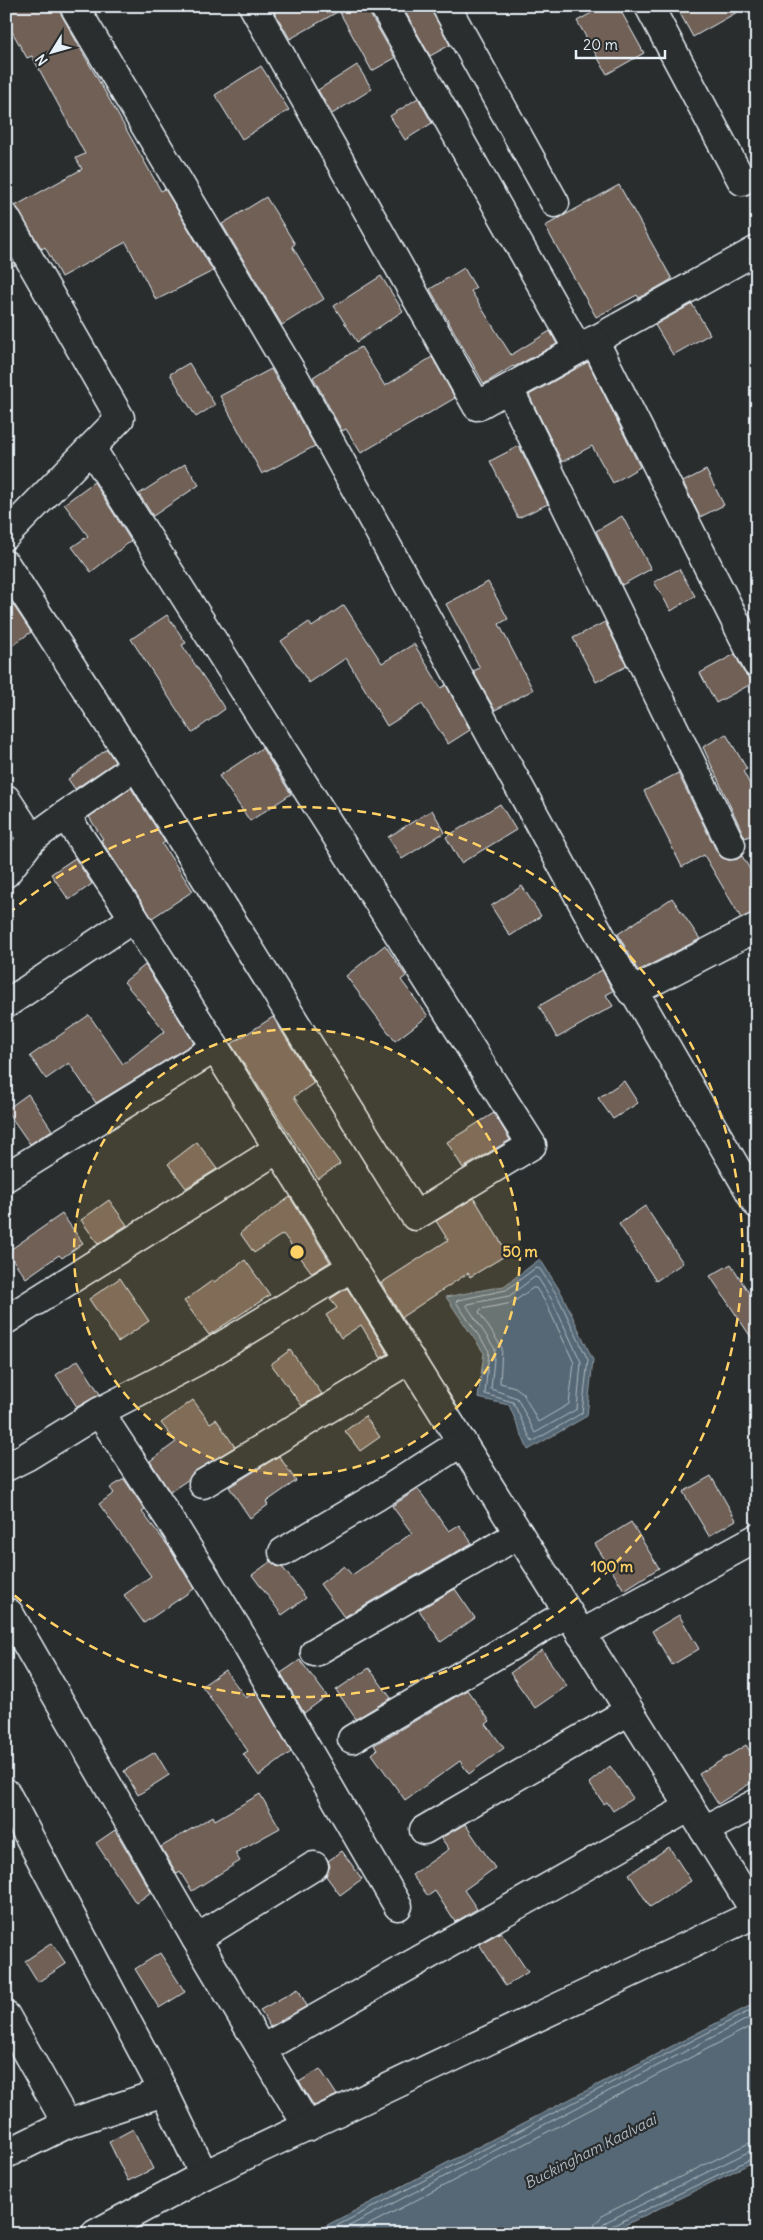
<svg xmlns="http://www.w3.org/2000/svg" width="763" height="2240" viewBox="0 0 763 2240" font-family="Delius,sans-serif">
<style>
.water{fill:#576874;stroke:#919fa9}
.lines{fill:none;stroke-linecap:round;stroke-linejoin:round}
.shore{stroke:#aebac3;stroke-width:1}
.building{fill:#706157;stroke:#e8f1f8}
.street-casing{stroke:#e8f1f8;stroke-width:31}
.street{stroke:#2a2d2e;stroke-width:28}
.ring{fill:none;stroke:#ffd166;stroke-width:2.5;stroke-dasharray:9 6}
.labels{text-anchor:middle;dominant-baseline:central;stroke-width:4.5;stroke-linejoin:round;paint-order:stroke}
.water-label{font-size:15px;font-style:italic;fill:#aebac3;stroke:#2a2d2e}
.centre{fill:#ffd166;stroke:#2a2d2e;stroke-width:2.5}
.ring-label{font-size:15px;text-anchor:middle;font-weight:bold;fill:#ffd166;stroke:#2a2d2e;stroke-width:4.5;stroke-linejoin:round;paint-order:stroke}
</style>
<rect width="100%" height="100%" fill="#2a2d2e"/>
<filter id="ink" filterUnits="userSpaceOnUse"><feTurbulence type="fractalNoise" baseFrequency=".02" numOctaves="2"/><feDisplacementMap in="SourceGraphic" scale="10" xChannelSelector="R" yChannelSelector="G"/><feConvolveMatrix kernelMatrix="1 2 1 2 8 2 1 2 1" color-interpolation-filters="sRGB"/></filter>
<g filter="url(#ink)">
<g class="water">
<path d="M540 1259 562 1294 593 1360 587 1416 528 1450 509 1405 478 1398 484 1353 446 1297 504 1286Z"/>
<path d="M757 2002V2160L607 2234H310Z"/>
</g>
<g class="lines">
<g class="shore">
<path d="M536 1268 540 1269 558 1297 588 1360 582 1413 532 1442 513 1402 485 1394 489 1351 456 1302 458 1300 506 1290Z"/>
<path d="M535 1277 538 1278 552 1300 581 1362 577 1409 535 1433 517 1398 491 1389 495 1349 467 1306 468 1304 509 1296Z"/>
<path d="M533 1288H536L546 1303 574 1363 569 1404 538 1422 523 1393 515 1387 500 1383 502 1348 479 1312 481 1309 512 1303Z"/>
<path d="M321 2234 757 2007"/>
<path d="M334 2234 757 2014"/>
<path d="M351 2234 757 2023"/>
<path d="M592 2234 595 2224 603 2215 747 2144 757 2142"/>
<path d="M600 2234 601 2227 606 2222 750 2151 757 2149"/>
<path d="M606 2234 610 2227 757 2156"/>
</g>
</g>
<g class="building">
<path d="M6 6H58L61 14 161 191 165 189 213 271 156 300 126 242 61 277 45 247 42 249 15 206 82 169 76 158 85 154 32 56 27 58 6 21Z"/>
<path d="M271 6H368L370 14 395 58 372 71 339 11 290 39Z"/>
<path d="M402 6H429L450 45 430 56Z"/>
<path d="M604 6H618L644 53 607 74 577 21Z"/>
<path d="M676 6H748L693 37Z"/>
<path d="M357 65 372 89 332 114 318 90Z"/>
<path d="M261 66 289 110 242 139 215 95Z"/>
<path d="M418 98 432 123 405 140 390 116Z"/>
<path d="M619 185 672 279 639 298 637 295 596 317 545 226Z"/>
<path d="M266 197 295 244 292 246 324 299 282 325 222 224Z"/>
<path d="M6 250 15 265 6 270Z"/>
<path d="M464 268 476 288 471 291 511 355 550 331 557 344 514 367 513 366 484 384 430 289Z"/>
<path d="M381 276 403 311 357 342 334 306Z"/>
<path d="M692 304 710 334 673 355 655 325Z"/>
<path d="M361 347 385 386 432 357 455 398 361 453 346 429 342 431 313 377Z"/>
<path d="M588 362 640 467 613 483 592 446 562 462 529 395Z"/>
<path d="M189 363 215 405 196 417 170 374Z"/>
<path d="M271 369 315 446 262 474 220 396Z"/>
<path d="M519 446 548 504 518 518 490 461Z"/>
<path d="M185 464 199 485 153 516 139 494Z"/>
<path d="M706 470 724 505 700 517 683 482Z"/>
<path d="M94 482 131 541 91 572 72 547 88 536 64 504Z"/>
<path d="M622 516 651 569 622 585 596 531Z"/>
<path d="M679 569 695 596 671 611 654 582Z"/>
<path d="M488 582 508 619 499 624 533 690 495 710 473 671 480 668 446 604Z"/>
<path d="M6 594 31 632 6 650Z"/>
<path d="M344 605 382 663 414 644 441 688 446 685 470 730 448 744 422 704 387 726 346 658 309 683 281 641 309 622 312 627Z"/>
<path d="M167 615 186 643 182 645 225 709 192 733 131 639Z"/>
<path d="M605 622 627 666 596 682 573 638Z"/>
<path d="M735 654 743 671 753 683 716 703 700 673Z"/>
<path d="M726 734 747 769 743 771 757 798V832L745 838 703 747Z"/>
<path d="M262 748 291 794 250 821 219 776Z"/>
<path d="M107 749 115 762 75 789 68 779Z"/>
<path d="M678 773 717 852 722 858 729 860 737 859 742 856 757 881V912L741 918 704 855 682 867 644 791Z"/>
<path d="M131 788 165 842 162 844 193 891 152 918 101 840 103 839 89 817Z"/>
<path d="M500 804 516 830 461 863 446 837Z"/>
<path d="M432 810 445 832 402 859 388 837Z"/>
<path d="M75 858 92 884 69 900 51 874Z"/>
<path d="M522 886 541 916 510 936 491 906Z"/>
<path d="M672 898 700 939 638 971 618 934Z"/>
<path d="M385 945 406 976 401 980 428 1016 395 1041 346 976Z"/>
<path d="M145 965 194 1043 96 1103 69 1063 46 1079 30 1056 89 1015 123 1064 165 1031 124 982Z"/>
<path d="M602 970 613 991 606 995 613 1006 557 1038 539 1006Z"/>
<path d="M273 1017 314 1083 294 1097 340 1164 318 1179 231 1044Z"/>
<path d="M624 1081 638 1103 613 1119 598 1098Z"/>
<path d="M28 1094 52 1130 30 1144 6 1110Z"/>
<path d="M494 1113 510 1140 463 1168 447 1142Z"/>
<path d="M197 1142 217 1169 186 1188 168 1164Z"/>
<path d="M290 1197 330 1262 312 1273 283 1234 254 1253 240 1233Z"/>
<path d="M474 1198 508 1254 470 1277 468 1273 402 1317 381 1283 448 1240 436 1221Z"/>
<path d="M109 1200 127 1225 98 1244 81 1220Z"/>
<path d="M645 1206 683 1263 656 1281 619 1224Z"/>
<path d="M62 1214 83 1243 62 1258 59 1255 26 1278 7 1252Z"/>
<path d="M245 1260 270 1295 209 1335 184 1301 213 1280 214 1282Z"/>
<path d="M731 1264 757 1306V1346L710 1276Z"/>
<path d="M120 1278 149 1321 118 1342 89 1299Z"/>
<path d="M347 1288 388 1354 381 1358 361 1325 341 1338 326 1315 337 1308 330 1299Z"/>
<path d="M290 1350 322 1394 302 1406 271 1364Z"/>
<path d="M78 1360 100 1394 77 1407 56 1375Z"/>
<path d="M193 1400 210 1423 216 1419 235 1447 195 1471 189 1479 170 1492 150 1461 176 1442 161 1423Z"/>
<path d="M365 1416 380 1437 360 1451 345 1431Z"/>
<path d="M279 1456 296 1481 266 1502 268 1505 250 1518 229 1487Z"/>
<path d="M711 1476 736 1520 709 1536 683 1492Z"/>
<path d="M124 1479 145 1510 142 1512 169 1547 194 1589 144 1623 124 1595 151 1576 99 1504 114 1493 110 1488Z"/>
<path d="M418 1489 449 1531 459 1525 472 1543 344 1617 320 1584 344 1566 352 1575 412 1533 392 1506Z"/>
<path d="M631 1522 659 1568 624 1590 595 1544Z"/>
<path d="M271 1561 276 1566 283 1568 306 1598 282 1615 252 1575Z"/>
<path d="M455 1589 475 1618 441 1642 419 1610Z"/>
<path d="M679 1615 699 1649 672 1665 652 1631Z"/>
<path d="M542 1650 567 1686 535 1708 510 1673Z"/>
<path d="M300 1660 327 1696 304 1713 281 1673Z"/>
<path d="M369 1668 391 1698 356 1719 336 1690Z"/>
<path d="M225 1670 246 1698 256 1691 291 1752 259 1776 243 1754 248 1751 202 1686Z"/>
<path d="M467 1690 490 1721 486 1724 504 1748 469 1774 460 1761 405 1800 372 1754 377 1750 374 1745Z"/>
<path d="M746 1745 757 1763V1779L718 1804 699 1774Z"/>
<path d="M155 1752 169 1775 138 1795 124 1771Z"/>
<path d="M610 1766 633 1798 613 1811 607 1802 604 1804 589 1783Z"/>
<path d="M260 1794 280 1828 235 1853 240 1861 192 1891 180 1872 177 1874 161 1847 213 1816 215 1820Z"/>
<path d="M465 1824 495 1868 464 1890 477 1909 455 1922 435 1891 428 1896 412 1875 449 1849 441 1838Z"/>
<path d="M115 1830 151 1892 136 1903 96 1843Z"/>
<path d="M669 1847 691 1881 650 1907 629 1874Z"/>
<path d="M342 1851 362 1879 340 1895 326 1876 330 1866 328 1861Z"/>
<path d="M501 1932 528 1972 506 1986 479 1944Z"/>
<path d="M52 1943 66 1964 38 1982 25 1961Z"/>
<path d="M160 1953 185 1992 159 2008 135 1969Z"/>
<path d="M298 1989 307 2006 270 2027 260 2010Z"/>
<path d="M320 2069 337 2095 314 2106 299 2082Z"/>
<path d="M133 2129 153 2169 128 2181 109 2142Z"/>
</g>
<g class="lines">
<g class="street-casing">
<g id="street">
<path d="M74 6 295 378 631 991H634L757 1204"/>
<path d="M253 6 477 406 757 250"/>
<path d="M384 6 578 349"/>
<path d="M446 6 555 203"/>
<path d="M649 6 742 181"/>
<path d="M6 218 120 418 6 535"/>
<path d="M594 340 757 664"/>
<path d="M509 389 731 845"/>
<path d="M6 565 136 766 415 1216 532 1145 91 448"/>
<path d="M6 799 32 839"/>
<path d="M65 815 136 766"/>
<path d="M6 873 32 839 65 815 134 918 756 1913"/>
<path d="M634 991 757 927"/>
<path d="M6 1004 134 918"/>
<path d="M6 1177 215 1048"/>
<path d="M6 1320 278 1149"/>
<path d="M99 1412 176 1529 238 1630 398 1906"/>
<path d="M6 1467 26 1457 99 1412 197 1361 352 1267"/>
<path d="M203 1484 410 1359"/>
<path d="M283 1552 376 1497 462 1442"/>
<path d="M9 1613 196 1939 308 2127"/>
<path d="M581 1634 757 1538"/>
<path d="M315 1652 519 1534"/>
<path d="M352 1739 568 1613"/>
<path d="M6 1793 164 2092 204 2175"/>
<path d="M424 1830 629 1711"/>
<path d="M704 1830 757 1803"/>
<path d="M196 1939 314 1866"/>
<path d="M6 2016 67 2124"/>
<path d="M262 2049 690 1807"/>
<path d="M6 2154 67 2124 164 2092"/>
<path d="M95 2234 204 2175 757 1913"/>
</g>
</g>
<use href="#street" class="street"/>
</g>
</g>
<circle cx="297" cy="1252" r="223" fill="#ffd166" fill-opacity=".12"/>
<g class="ring">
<circle cx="297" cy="1252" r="223"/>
<path d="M8 914A445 445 0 1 1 8 1590"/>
</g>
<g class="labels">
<g class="water-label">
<text transform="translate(590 2151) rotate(-27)">Buckingham Kaalvaai</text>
</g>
</g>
<circle cx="297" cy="1252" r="8" class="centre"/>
<g class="ring-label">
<text x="520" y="1257">50 m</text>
<text x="612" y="1572">100 m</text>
</g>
<rect width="763" height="2240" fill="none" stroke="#2a2d2e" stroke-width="25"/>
<rect x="12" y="12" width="738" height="2215" fill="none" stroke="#e8f1f8" stroke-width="2" filter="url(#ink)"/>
<g transform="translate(52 52) rotate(233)" stroke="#2a2d2e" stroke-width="4" paint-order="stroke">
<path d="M0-4L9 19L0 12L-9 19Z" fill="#e8f1f8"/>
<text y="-8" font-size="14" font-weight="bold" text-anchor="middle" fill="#e8f1f8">N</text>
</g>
<path d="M576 50v8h89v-8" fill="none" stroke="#e8f1f8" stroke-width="2.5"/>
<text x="583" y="50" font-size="15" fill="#e8f1f8" stroke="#2a2d2e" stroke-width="4" paint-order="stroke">20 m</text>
</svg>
